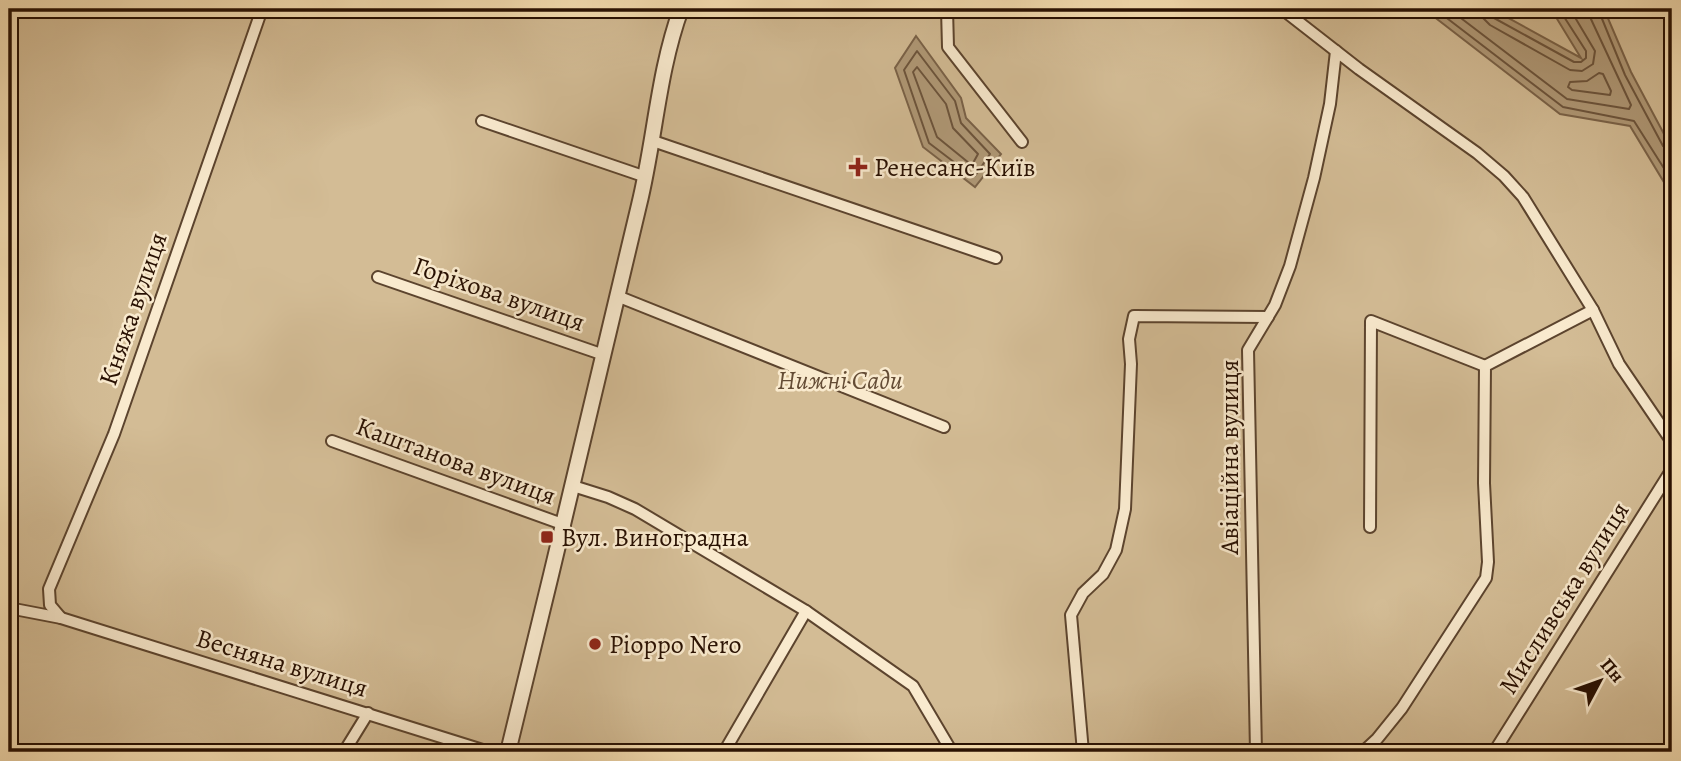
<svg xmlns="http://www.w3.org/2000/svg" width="1681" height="761" viewBox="0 0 1681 761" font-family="Alegreya,serif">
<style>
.green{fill:#d3bc95;stroke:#7e664c;stroke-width:2}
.water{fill:#b09977;stroke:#7a6248;stroke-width:2}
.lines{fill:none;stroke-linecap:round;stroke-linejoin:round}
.shore{stroke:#6c543c;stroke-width:2}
.minor-casing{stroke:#5c442e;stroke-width:14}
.tertiary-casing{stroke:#5c442e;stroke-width:18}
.minor{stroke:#f9eace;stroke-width:10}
.tertiary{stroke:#f9eace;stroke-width:14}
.poi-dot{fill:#8f2418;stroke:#f9eace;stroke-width:2.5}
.labels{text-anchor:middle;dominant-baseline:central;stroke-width:5;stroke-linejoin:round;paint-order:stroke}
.poi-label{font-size:26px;fill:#281002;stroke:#f9eace;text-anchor:start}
.street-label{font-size:26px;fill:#281002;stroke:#f9eace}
.park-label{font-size:26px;font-style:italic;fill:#644c35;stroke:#f9eace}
</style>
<rect width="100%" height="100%" fill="#f6dfb3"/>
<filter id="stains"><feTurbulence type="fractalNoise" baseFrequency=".00286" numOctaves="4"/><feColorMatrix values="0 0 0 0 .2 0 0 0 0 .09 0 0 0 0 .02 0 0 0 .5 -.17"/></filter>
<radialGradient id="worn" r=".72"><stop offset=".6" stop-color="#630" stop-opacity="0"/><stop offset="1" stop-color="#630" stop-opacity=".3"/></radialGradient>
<rect class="green" x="9" y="9" width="1663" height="743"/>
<g class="water">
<path d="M1424 9H1492L1581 58 1551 9H1604L1631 72 1672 149V207L1668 189 1630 126 1560 114Z"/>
<path d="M916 36 961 98 966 118 1001 154 975 187 923 147 895 68Z"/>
</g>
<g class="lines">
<g class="shore">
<path d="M1435 9 1563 107 1634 121 1672 181"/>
<path d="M1449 9 1567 99 1629 109 1631 105 1590 17 1589 9"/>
<path d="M1482 9 1483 18 1490 25 1570 70 1582 71 1593 64 1595 51 1570 9"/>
<path d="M1491 9 1494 18 1574 62H1581L1586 58V51L1559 9"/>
<path d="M1598 9 1625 75 1663 146 1672 150"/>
<path d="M917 51 955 101 961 123 990 154 975 176 971 175 929 143 904 70Z"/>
<path d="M917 67 946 104 953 128 978 154 973 163H969L937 137 913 72Z"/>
<path d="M1599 73 1603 74 1611 91 1610 95 1572 90 1568 87 1570 82 1587 81Z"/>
</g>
<g class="minor-casing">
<g id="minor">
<path d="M947 9 948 47 1022 142"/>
<path d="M1282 9 1359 69 1477 153 1504 176 1523 197 1593 310 1619 364 1672 442"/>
<path d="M482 121 646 177"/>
<path d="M653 141 996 258"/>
<path d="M378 277 604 355"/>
<path d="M617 296 944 427"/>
<path d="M332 441 565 525"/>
<path d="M573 486 608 497 635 509 806 611 913 686 952 752"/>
<path d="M1370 527 1371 321 1485 366"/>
<path d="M9 608 61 618 489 752"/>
<path d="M61 618 50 605 49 589 114 434 262 9"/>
<path d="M344 752 368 713"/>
<path d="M724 752 806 611"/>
<path d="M925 752 926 751"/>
<path d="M1083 752 1071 615 1083 593 1103 574 1116 550 1125 509 1131 364 1129 339 1134 316 1268 317"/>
<path d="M1256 752 1248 350 1275 305 1290 266 1314 178 1330 104 1336 51"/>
<path d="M1363 752 1377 739 1402 708 1486 578 1488 562 1484 483 1485 366 1593 310"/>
<path d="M1494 752 1672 469"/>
</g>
</g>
<g class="tertiary-casing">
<path id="tertiary" d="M508 752C553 570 595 388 639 205 655 140 658 72 681 9"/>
</g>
<use href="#minor" class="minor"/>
<use href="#tertiary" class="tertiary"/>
</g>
<g class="poi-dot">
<path d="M854.5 156.5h7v7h7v7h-7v7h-7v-7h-7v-7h7z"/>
<rect x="540" y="530" width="14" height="14" rx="3.5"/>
<circle cx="595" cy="644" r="7"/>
</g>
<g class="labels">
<g class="poi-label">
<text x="874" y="167">Ренесанс-Київ</text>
<text x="561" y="537">Вул. Виноградна</text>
<text x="609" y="644">Pioppo Nero</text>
</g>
<g class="street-label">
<text transform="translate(499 294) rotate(19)">Горіхова вулиця</text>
<text transform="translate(133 309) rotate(-71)">Княжа вулиця</text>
<text transform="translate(1229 457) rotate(-90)">Авіаційна вулиця</text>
<text transform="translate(456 461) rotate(20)">Каштанова вулиця</text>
<text transform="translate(1564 598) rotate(-58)">Мисливська вулиця</text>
<text transform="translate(282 663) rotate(17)">Весняна вулиця</text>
</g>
<g class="park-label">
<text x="840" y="380">Нижні Сади</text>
</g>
</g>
<rect width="1681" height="761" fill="none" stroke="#f6dfb3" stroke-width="35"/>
<rect x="10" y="10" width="1660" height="740" fill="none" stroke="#281002" stroke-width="3.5"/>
<rect x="18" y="18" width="1646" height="726" fill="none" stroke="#281002" stroke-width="2"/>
<g transform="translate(1600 681) rotate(49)" stroke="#f9eace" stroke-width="5" paint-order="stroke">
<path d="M0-5L12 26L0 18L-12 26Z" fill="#281002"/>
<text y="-10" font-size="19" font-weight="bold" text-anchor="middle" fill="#281002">Пн</text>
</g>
<rect width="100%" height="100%" filter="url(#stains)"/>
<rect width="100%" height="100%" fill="url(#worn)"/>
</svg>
